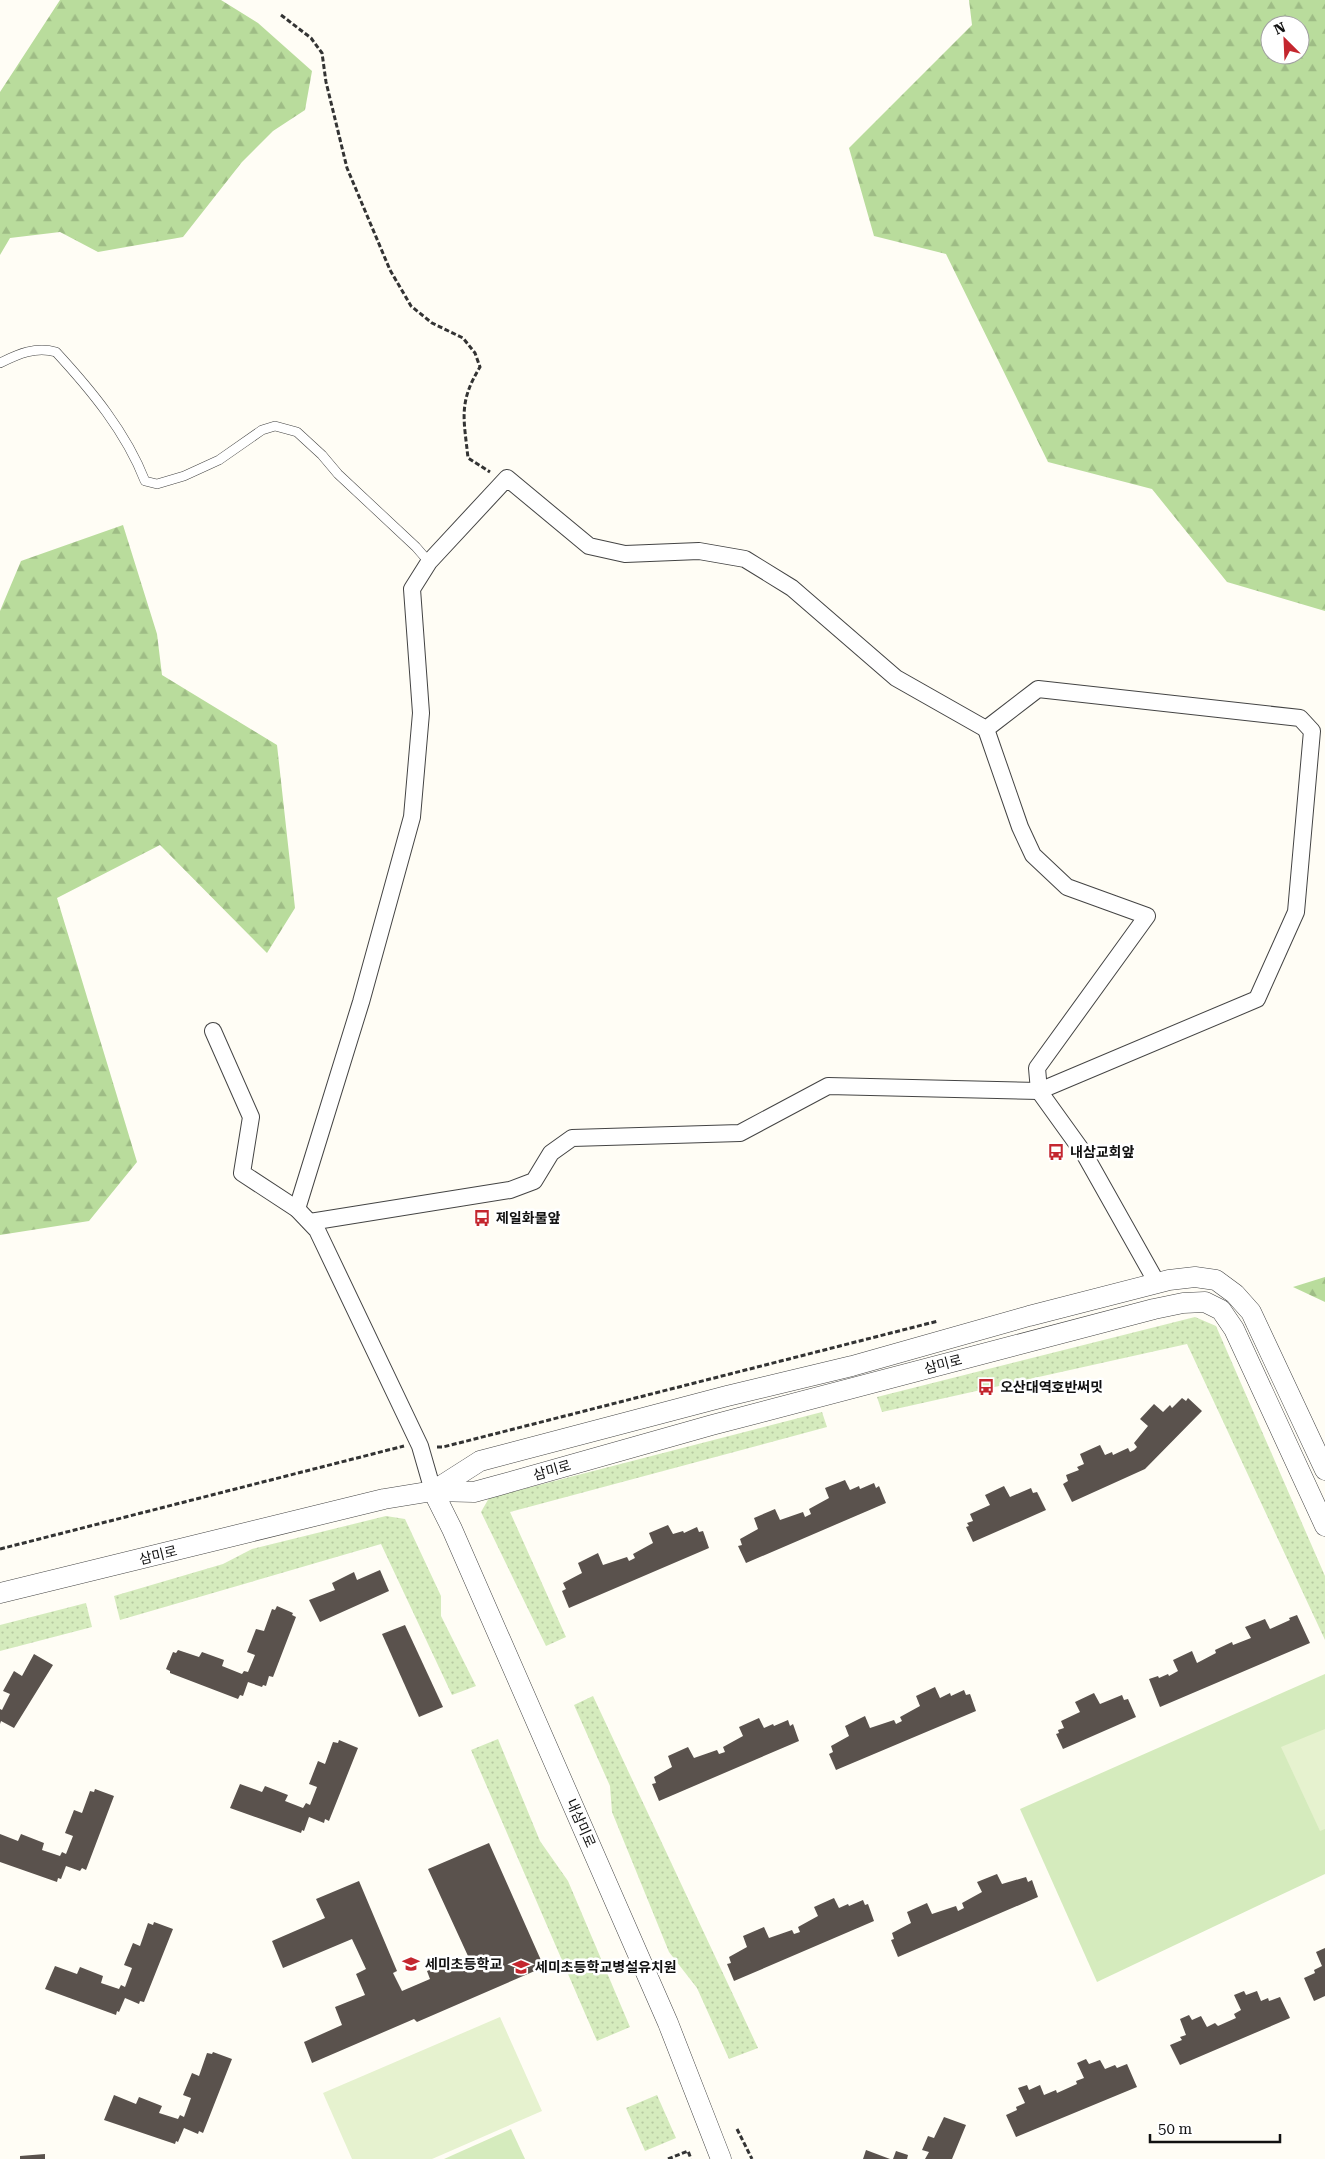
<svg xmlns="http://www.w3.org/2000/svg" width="1325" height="2159" viewBox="0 0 1325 2159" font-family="'Roboto Serif','Noto Sans KR',serif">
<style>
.grass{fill:url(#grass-dots)}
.forest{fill:url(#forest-firs);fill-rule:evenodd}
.park{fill:#d5ebbd}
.pitch{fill:#e6f2cf}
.building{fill:#5a524d}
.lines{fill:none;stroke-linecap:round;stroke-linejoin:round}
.service-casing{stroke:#444;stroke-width:10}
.minor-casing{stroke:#444;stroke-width:18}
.tertiary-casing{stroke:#444;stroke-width:21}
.path{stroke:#333;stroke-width:3;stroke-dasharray:5 2.5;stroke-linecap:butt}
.service{stroke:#fff;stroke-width:9}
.minor{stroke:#fff;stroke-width:16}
.tertiary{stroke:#fff;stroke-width:20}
.labels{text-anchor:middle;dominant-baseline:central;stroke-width:5;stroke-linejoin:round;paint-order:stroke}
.poi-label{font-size:14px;font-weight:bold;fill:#111;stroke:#fff;text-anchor:start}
.street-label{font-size:14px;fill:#111;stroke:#fff}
</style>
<defs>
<pattern id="grass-dots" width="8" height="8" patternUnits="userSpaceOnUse" patternTransform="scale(1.25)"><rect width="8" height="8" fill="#d5ebbd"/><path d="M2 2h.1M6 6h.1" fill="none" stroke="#b6c8a1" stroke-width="1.8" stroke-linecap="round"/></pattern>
<pattern id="forest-firs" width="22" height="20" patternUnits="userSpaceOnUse" patternTransform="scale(1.25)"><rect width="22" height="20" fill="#b9dc9c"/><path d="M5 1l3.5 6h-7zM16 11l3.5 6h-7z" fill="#9ebc85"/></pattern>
</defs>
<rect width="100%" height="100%" fill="#fffdf5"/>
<g class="grass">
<path d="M1195 1317 1216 1326 1325 1576V1640L1187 1344 882 1412 877 1397Z"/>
<path d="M822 1412 827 1427 510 1512 566 1637 546 1646 481 1512 489 1498Z"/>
<path d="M386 1516 405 1519 441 1596V1616L476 1686 452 1695 381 1544 120 1620 114 1596 223 1564 252 1549Z"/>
<path d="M86 1603 92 1627 0 1651V1625Z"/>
<path d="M593 1696 758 2048 729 2059 697 1988 669 1952 612 1812 610 1786 574 1705Z"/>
<path d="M498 1739 540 1841 568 1881 630 2027 597 2041 471 1750Z"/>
<path d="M657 2095 676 2138 645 2151 626 2108Z"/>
</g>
<g class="forest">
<path d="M60 0H221L258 23 312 71 305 110 273 131 242 162 183 237 98 252 60 232 10 238 0 255V92Z"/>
<path d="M969 0H1325V611L1227 582 1152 489 1048 462 946 254 874 236 849 148 972 25ZM1270 25H1300V55H1270Z"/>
<path d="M123 525 157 634 162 675 277 745 295 908 267 953 160 845 57 898 137 1162 89 1221 0 1235V611L21 561Z"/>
<path d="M1325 1277V1302L1293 1287Z"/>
</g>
<g class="park">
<path d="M1325 1674V1874L1097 1982 1020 1809Z"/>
<path d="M511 2129 525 2159H444Z"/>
</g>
<g class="pitch">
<path d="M1325 1729V1829L1320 1831 1281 1747Z"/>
<path d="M500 2017 542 2111 432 2159H352L323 2093Z"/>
</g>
<g class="building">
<path d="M1182 1398 1186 1401 1188 1398 1202 1411 1145 1469 1072 1502 1063 1484 1068 1481 1066 1475 1079 1470 1077 1467 1084 1464 1080 1454 1100 1445 1105 1455 1112 1452 1113 1455 1128 1448 1130 1452 1134 1450 1137 1447 1134 1443 1148 1426 1140 1419 1154 1404 1163 1412 1170 1405 1172 1408Z"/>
<path d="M845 1480 850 1490 859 1486 860 1489 874 1483 876 1488 879 1486 886 1503 746 1563 738 1546 742 1545 740 1539 758 1529 754 1518 775 1509 780 1520 803 1512 805 1517 811 1514 809 1509 829 1498 825 1488Z"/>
<path d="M1004 1486 1010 1497 1031 1488 1033 1493 1037 1492 1046 1510 973 1542 966 1527 969 1526 967 1523 973 1521 970 1514 990 1505 985 1495Z"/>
<path d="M668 1525 673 1534 683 1531 684 1533 697 1527 699 1532 703 1531 709 1548 569 1608 562 1591 566 1589 563 1583 582 1573 578 1563 598 1553 603 1565 627 1557 629 1561 635 1558 633 1554 653 1543 649 1533Z"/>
<path d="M380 1570 389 1591 320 1622 309 1600 335 1590 332 1583 354 1572 357 1580Z"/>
<path d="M277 1606 293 1613 292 1615 296 1617 273 1677 269 1676 266 1686 263 1685 262 1687 248 1682 243 1696 240 1695 238 1699 170 1673V1671L166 1669 173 1652 176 1653 178 1650 199 1657 202 1652 224 1660 222 1666 242 1674 244 1671 248 1672 255 1655 247 1652 256 1629 264 1631 272 1609 275 1610Z"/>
<path d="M1297 1615 1310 1643 1160 1707 1149 1679 1158 1676 1159 1678 1168 1674 1169 1676 1178 1671 1173 1660 1192 1651 1197 1663 1216 1653 1215 1650 1232 1642 1233 1645 1251 1638 1245 1627 1265 1619 1270 1629 1290 1620 1289 1618Z"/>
<path d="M405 1625 443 1707 419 1717 382 1634Z"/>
<path d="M34 1654 53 1665 14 1728 1 1721 0 1724V1709L2 1710 10 1694 3 1691 14 1671 22 1676Z"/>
<path d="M935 1687 940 1698 950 1693 951 1696 964 1690 966 1695 970 1694 976 1711 836 1770 829 1754 833 1752 831 1746 849 1736 845 1726 865 1716 870 1728 894 1720 896 1724 902 1721 900 1717 920 1706 916 1696Z"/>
<path d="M1094 1693 1100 1704 1122 1695 1124 1700 1128 1699 1136 1717 1063 1749 1056 1734 1059 1733 1058 1730 1064 1728 1061 1721 1080 1712 1075 1702Z"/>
<path d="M759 1718 764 1728 773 1724 774 1726 788 1720 790 1726 793 1724 799 1741 659 1801 652 1784 656 1783 654 1777 672 1767 668 1756 688 1747 694 1758 717 1750 719 1754 725 1752 723 1747 743 1736 739 1727Z"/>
<path d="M339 1740 358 1748 329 1821 325 1819 324 1823 309 1817 304 1831 302 1830 301 1833 230 1808 240 1784 262 1792 265 1786 288 1795 285 1801 303 1808 306 1803 310 1805 317 1787 309 1784 318 1761 325 1764 333 1742 338 1743Z"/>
<path d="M95 1789 114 1796 86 1870 82 1868 80 1871 66 1866 61 1879 58 1878 57 1882 0 1862V1834L18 1841 21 1834 44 1843 42 1850 60 1856 62 1852 66 1854 73 1836 65 1833 74 1810 82 1813 90 1791 94 1792Z"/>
<path d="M489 1843 544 1967 417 2022 414 2019 312 2063 304 2042 342 2025 335 2007 365 1995 356 1974 366 1969 352 1939 283 1968 272 1941 325 1918 316 1899 359 1881 397 1971 393 1973 402 1991 430 1979 427 1971 468 1956 428 1869Z"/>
<path d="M997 1874 1002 1884 1026 1877 1028 1882 1032 1880 1038 1897 898 1957 891 1940 894 1939 892 1933 911 1923 907 1912 927 1903 932 1914 956 1906 958 1911 964 1908 962 1903 982 1892 977 1882Z"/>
<path d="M834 1898 839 1908 848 1904 849 1906 863 1900 865 1905 868 1904 874 1921 734 1981 727 1964 731 1963 729 1957 747 1947 743 1936 764 1927 769 1938 792 1930 794 1934 800 1932 798 1927 818 1916 814 1907Z"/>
<path d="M154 1922 173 1929 144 2002 140 2001 139 2004 125 1998 119 2012 117 2011 116 2015 45 1989 55 1966 77 1974 80 1967 103 1976 101 1983 119 1989 121 1985 125 1987 132 1968 124 1965 133 1943 140 1946 148 1923 153 1925Z"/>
<path d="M1325 1948V1996L1314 2001 1304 1978 1315 1973 1314 1970 1322 1966 1316 1952Z"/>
<path d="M1244 1991 1246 1995 1257 1991 1261 2001 1268 1998 1269 2001 1280 1997 1290 2018 1180 2065 1170 2045 1182 2040 1180 2037 1186 2035 1180 2019 1189 2015 1192 2020 1201 2016 1207 2027 1215 2023 1218 2026 1236 2018 1234 2014 1241 2010 1234 1995Z"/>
<path d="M213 2052 232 2059 203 2133 199 2131 198 2134 184 2128 178 2142 176 2141 175 2144 104 2120 114 2095 136 2104 139 2097 162 2106 159 2113 178 2119 180 2115 184 2117 191 2098 183 2095 192 2073 199 2076 207 2053 212 2054Z"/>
<path d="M1086 2059 1089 2064 1100 2060 1105 2069 1115 2065 1117 2068 1127 2064 1137 2087 1016 2137 1006 2115 1017 2110 1016 2107 1025 2103 1018 2088 1027 2085 1029 2090 1040 2085 1044 2095 1056 2090 1057 2093 1077 2084 1076 2081 1084 2078 1077 2063Z"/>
<path d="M944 2117 966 2125 952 2159H925L929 2152 922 2150 928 2136 934 2138Z"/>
<path d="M866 2150 890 2159H863Z"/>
<path d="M896 2151 908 2155 907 2159H893Z"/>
<path d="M45 2154V2159H20V2156Z"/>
</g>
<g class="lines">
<g class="service-casing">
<path id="service" d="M0 363C18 354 36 346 56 352 91 390 126 432 145 481L157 484 184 476 219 460 262 430 275 426 297 432 322 455 338 474 416 547 429 562"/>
</g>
<g class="minor-casing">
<g id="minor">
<path d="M986 729 1020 827 1033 855 1067 887 1147 916 1037 1068 1039 1091 1085 1155 1157 1283"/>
<path d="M213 1031 251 1117 242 1173 297 1209 317 1230 420 1446 433 1491"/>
<path d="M297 1209 361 1002 412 817 421 713 412 589 429 562 507 478 589 546 625 554 699 551 745 559 792 588 896 678 986 729 1038 689 1300 718 1312 731 1296 912 1257 999 1039 1091 828 1086 740 1133 572 1138 551 1153 534 1181 510 1190 310 1222"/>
</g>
</g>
<g class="tertiary-casing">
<g id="tertiary">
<path d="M433 1491 480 1461 727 1396 852 1366 1029 1316 1169 1280 1195 1277 1216 1280 1235 1294 1251 1312 1325 1470"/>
<path d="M433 1491 452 1529 668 2023 721 2159"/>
<path d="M0 1593 384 1499 433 1491 474 1492 496 1486 712 1425 1154 1309 1183 1303 1205 1302 1221 1310 1234 1329 1325 1526"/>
</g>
</g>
<g class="path">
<path d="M281 15 311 38 322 53 326 82 347 168 390 270 411 306 432 323 463 338 475 353 480 367C458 403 464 419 468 458L490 472"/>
<path d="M437 1447H443L938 1321"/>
<path d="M0 1549 404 1446"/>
<path d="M737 2129 752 2159"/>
<path d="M668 2159 688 2151 691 2159"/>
</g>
<use href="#service" class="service"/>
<use href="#minor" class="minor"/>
<use href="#tertiary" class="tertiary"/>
</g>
<defs>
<g id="bus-bare" transform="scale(1.35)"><path d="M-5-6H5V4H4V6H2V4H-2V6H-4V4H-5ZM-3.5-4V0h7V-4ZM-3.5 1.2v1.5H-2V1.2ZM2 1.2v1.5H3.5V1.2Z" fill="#c4262e" stroke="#fff" stroke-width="2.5" paint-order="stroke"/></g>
<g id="school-bare" transform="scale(1.35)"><path d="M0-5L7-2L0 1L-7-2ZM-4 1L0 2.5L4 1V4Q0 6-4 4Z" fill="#c4262e" stroke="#fff" stroke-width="2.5" paint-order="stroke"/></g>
</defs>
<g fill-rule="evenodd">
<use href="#bus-bare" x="1056" y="1152"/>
<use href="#bus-bare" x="482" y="1218"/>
<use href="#bus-bare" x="986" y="1387"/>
<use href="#school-bare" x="411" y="1964"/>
<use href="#school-bare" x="521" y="1967"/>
</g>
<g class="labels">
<g class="poi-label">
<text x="1070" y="1152">내삼교회앞</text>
<text x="496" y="1218">제일화물앞</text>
<text x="1000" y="1387">오산대역호반써밋</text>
<text x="425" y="1964">세미초등학교</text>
<text x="535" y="1967">세미초등학교병설유치원</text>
</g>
<g class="street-label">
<text transform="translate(943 1364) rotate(-15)">삼미로</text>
<text transform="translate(552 1470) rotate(-16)">삼미로</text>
<text transform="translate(158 1555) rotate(-14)">삼미로</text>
<text transform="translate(581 1823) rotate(66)">내삼미로</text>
</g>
</g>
<g transform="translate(1285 40) rotate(336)"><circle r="24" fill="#ffffff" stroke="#a0a0a0"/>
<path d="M0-4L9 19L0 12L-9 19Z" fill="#c4262e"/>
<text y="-8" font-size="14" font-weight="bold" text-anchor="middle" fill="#111111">N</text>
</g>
<path d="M1150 2134v8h130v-8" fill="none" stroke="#111111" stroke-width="2.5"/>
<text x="1158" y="2134" font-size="15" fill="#111111" stroke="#ffffff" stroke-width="4" paint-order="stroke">50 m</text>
</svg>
